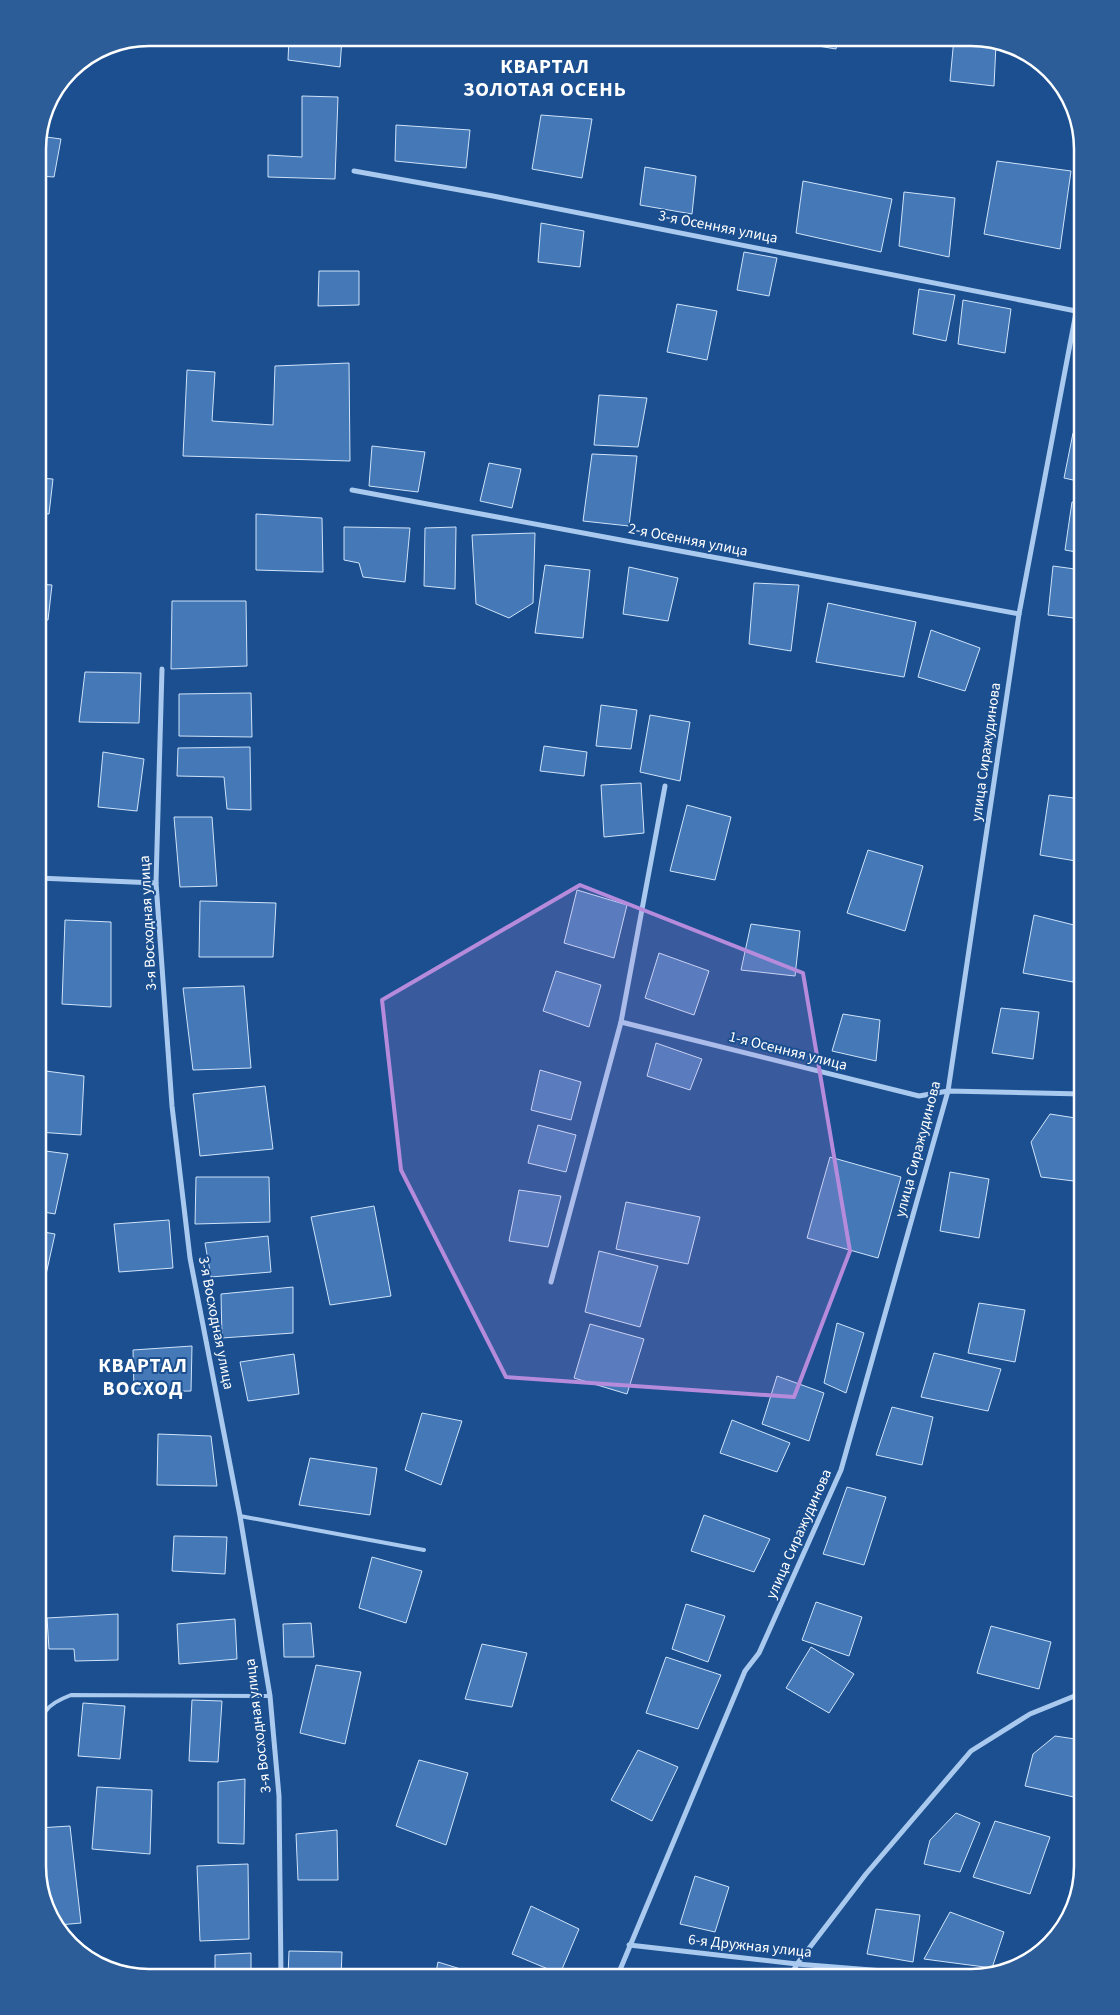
<svg xmlns="http://www.w3.org/2000/svg" width="1120" height="2015" viewBox="0 0 1120 2015" font-family="'Source Sans 3',sans-serif">
<style>
.building{fill:#4478b7;stroke:#cfe3fa}
.lines{fill:none;stroke-linecap:round;stroke-linejoin:round}
.lane{stroke:#a9c9ee;stroke-width:4}
.street{stroke:#a9c9ee;stroke-width:5}
.marked{fill:#b68bdc;fill-opacity:0.2;stroke:#b68bdc;stroke-width:4;stroke-linejoin:round}
.labels{text-anchor:middle;dominant-baseline:central;stroke-width:4;stroke-linejoin:round;paint-order:stroke}
.street-label{font-size:15px;fill:#fff;stroke:#1b4f8f}
.district-label{font-size:20px;font-weight:bold;letter-spacing:1px;fill:#fff;stroke:#1b4f8f}
.rim{fill:none;stroke:#fff;stroke-width:2.5}
</style>
<rect width="100%" height="100%" fill="#1b4f8f"/>
<g class="building">
<path d="M289 38H342L340 67 288 60Z"/>
<path d="M795 38H838L836 49 794 42Z"/>
<path d="M954 38H979L996 44 994 86 950 81Z"/>
<path d="M302 96 338 97 335 179 268 177V155L302 157Z"/>
<path d="M541 115 592 119 582 178 532 169Z"/>
<path d="M396 125 470 130 466 168 395 161Z"/>
<path d="M39 136 61 139 54 177 38 176Z"/>
<path d="M997 161 1071 171 1060 249 984 234Z"/>
<path d="M645 167 696 176 692 214 640 205Z"/>
<path d="M803 181 892 199 881 252 796 233Z"/>
<path d="M904 192 955 198 949 257 899 246Z"/>
<path d="M541 223 584 231 580 267 538 262Z"/>
<path d="M744 252 777 258 769 296 737 290Z"/>
<path d="M319 271H359V305L318 306Z"/>
<path d="M919 289 955 295 946 341 913 334Z"/>
<path d="M963 300 1011 309 1005 353 958 344Z"/>
<path d="M677 304 717 311 707 360 667 352Z"/>
<path d="M349 363 350 461 183 456 187 370 215 372 212 421 273 425 275 366Z"/>
<path d="M599 395 647 398 638 447 594 445Z"/>
<path d="M1073 433 1082 435V482L1064 478Z"/>
<path d="M372 446 425 452 418 492 369 486Z"/>
<path d="M592 454 637 456 629 526 583 521Z"/>
<path d="M489 463 521 469 512 508 480 501Z"/>
<path d="M38 478 53 479 49 514 38 513Z"/>
<path d="M1072 502 1082 503V553L1065 550Z"/>
<path d="M256 514 322 518 323 572 256 570Z"/>
<path d="M344 527 410 528 405 582 363 577 359 563 344 560Z"/>
<path d="M456 527 455 589 424 586 425 528Z"/>
<path d="M535 533 533 603 509 618 476 604 472 535Z"/>
<path d="M545 565 590 570 583 638 535 633Z"/>
<path d="M1053 566 1082 570V619L1048 615Z"/>
<path d="M629 567 678 578 668 621 623 614Z"/>
<path d="M754 583 799 585 791 651 749 644Z"/>
<path d="M38 584 52 585 48 620 38 619Z"/>
<path d="M172 601H246L247 666 171 669Z"/>
<path d="M828 603 916 622 904 677 816 662Z"/>
<path d="M931 630 980 648 965 691 918 677Z"/>
<path d="M85 672 141 673 139 723 79 722Z"/>
<path d="M251 693 252 737 179 736V694Z"/>
<path d="M601 705 637 710 631 749 596 746Z"/>
<path d="M650 715 690 722 680 781 640 772Z"/>
<path d="M544 746 587 752 584 776 540 771Z"/>
<path d="M250 747 251 810 227 809 224 777 177 776 178 748Z"/>
<path d="M103 752 144 759 137 811 98 807Z"/>
<path d="M641 783 644 833 604 837 601 785Z"/>
<path d="M1049 795 1082 799V862L1040 855Z"/>
<path d="M687 805 731 817 715 880 670 871Z"/>
<path d="M174 817H212L217 886 180 887Z"/>
<path d="M868 850 923 866 905 931 847 913Z"/>
<path d="M577 890 627 905 614 958 564 943Z"/>
<path d="M200 901 276 903 273 957H199Z"/>
<path d="M1034 915 1082 927V942L1073 982 1023 973Z"/>
<path d="M65 920 111 922V1007L62 1004Z"/>
<path d="M751 924 800 931 795 976 741 970Z"/>
<path d="M659 953 709 971 694 1015 645 998Z"/>
<path d="M556 971 601 985 589 1027 543 1011Z"/>
<path d="M244 986 251 1068 193 1070 183 988Z"/>
<path d="M1001 1008 1039 1012 1033 1059 992 1053Z"/>
<path d="M843 1014 880 1020 876 1061 832 1051Z"/>
<path d="M656 1043 702 1059 690 1090 647 1076Z"/>
<path d="M38 1070 84 1076 81 1135 38 1132Z"/>
<path d="M540 1070 581 1082 571 1120 531 1110Z"/>
<path d="M265 1086 273 1149 200 1156 193 1094Z"/>
<path d="M1050 1114 1082 1119V1182L1041 1177 1031 1142Z"/>
<path d="M538 1125 576 1135 566 1172 528 1163Z"/>
<path d="M38 1150 68 1154 55 1214 38 1211Z"/>
<path d="M830 1157 901 1177 878 1258 807 1238Z"/>
<path d="M950 1172 989 1179 979 1238 940 1231Z"/>
<path d="M196 1177H269L270 1222 195 1224Z"/>
<path d="M519 1190 561 1196 548 1247 509 1241Z"/>
<path d="M626 1202 700 1217 688 1264 616 1249Z"/>
<path d="M374 1206 391 1296 330 1305 311 1217Z"/>
<path d="M169 1220 173 1268 119 1272 114 1224Z"/>
<path d="M38 1231 55 1234 45 1279 38 1278Z"/>
<path d="M268 1236 271 1272 211 1277 205 1243Z"/>
<path d="M599 1251 658 1266 640 1327 585 1312Z"/>
<path d="M293 1287V1333L222 1338 221 1294Z"/>
<path d="M979 1303 1025 1310 1015 1362 968 1353Z"/>
<path d="M837 1323 864 1333 846 1393 824 1383Z"/>
<path d="M590 1324 644 1339 627 1394 574 1378Z"/>
<path d="M192 1346 191 1391 134 1392 133 1350Z"/>
<path d="M934 1353 1001 1369 988 1411 921 1397Z"/>
<path d="M294 1354 299 1394 248 1401 240 1362Z"/>
<path d="M777 1376 824 1393 809 1441 762 1424Z"/>
<path d="M892 1407 933 1417 922 1465 876 1455Z"/>
<path d="M422 1413 462 1421 441 1485 405 1470Z"/>
<path d="M732 1420 790 1443 777 1472 720 1453Z"/>
<path d="M158 1434 211 1436 217 1486 157 1485Z"/>
<path d="M310 1458 377 1468 370 1515 299 1505Z"/>
<path d="M847 1487 886 1497 864 1565 823 1554Z"/>
<path d="M704 1515 770 1539 754 1572 691 1551Z"/>
<path d="M174 1536 227 1537 225 1574 172 1571Z"/>
<path d="M372 1557 422 1571 406 1623 359 1608Z"/>
<path d="M816 1602 862 1617 849 1656 802 1640Z"/>
<path d="M686 1604 725 1616 708 1662 672 1649Z"/>
<path d="M118 1614V1660L75 1661 74 1649H49L47 1618Z"/>
<path d="M235 1619 237 1659 179 1664 177 1624Z"/>
<path d="M311 1623 314 1657H284L283 1624Z"/>
<path d="M991 1626 1051 1642 1039 1689 977 1673Z"/>
<path d="M482 1644 527 1653 512 1707 465 1699Z"/>
<path d="M811 1647 854 1674 829 1713 786 1688Z"/>
<path d="M666 1657 721 1675 698 1729 646 1713Z"/>
<path d="M316 1665 361 1672 345 1744 300 1733Z"/>
<path d="M192 1700 222 1701 218 1762 189 1761Z"/>
<path d="M83 1703 125 1706 120 1759 78 1756Z"/>
<path d="M1055 1736 1082 1740V1775L1078 1798 1025 1786 1033 1754Z"/>
<path d="M638 1750 678 1767 652 1821 611 1800Z"/>
<path d="M419 1760 468 1773 446 1845 396 1826Z"/>
<path d="M245 1779 244 1844 218 1843V1782Z"/>
<path d="M97 1787 152 1790 150 1854 92 1849Z"/>
<path d="M956 1813 980 1823 960 1872 924 1864 930 1840Z"/>
<path d="M995 1821 1050 1837 1030 1894 973 1877Z"/>
<path d="M70 1826 81 1923 59 1925 46 1909 38 1866V1828Z"/>
<path d="M337 1830 338 1880H298L296 1834Z"/>
<path d="M248 1864 249 1939 200 1941 197 1866Z"/>
<path d="M695 1876 729 1887 715 1932 680 1924Z"/>
<path d="M531 1906 579 1929 560 1974 512 1954Z"/>
<path d="M876 1909 920 1915 913 1962 867 1954Z"/>
<path d="M950 1912 1004 1932 992 1968 924 1959Z"/>
<path d="M289 1951 342 1952 341 1977H288Z"/>
<path d="M251 1953V1977H215V1955Z"/>
<path d="M438 1962 480 1975 479 1977H435Z"/>
</g>
<g class="lines">
<g class="lane">
<path d="M240 1516 424 1550"/>
<path d="M38 1749C43 1717 37 1708 71 1695L270 1696"/>
</g>
<g class="street">
<path d="M354 171 493 196 1076 311"/>
<path d="M352 490 1019 614"/>
<path d="M162 669 156 883 172 1106 190 1258 240 1516 270 1696 279 1796 281 1977"/>
<path d="M38 878 156 883"/>
<path d="M621 1022 919 1096 948 1091 1082 1094"/>
<path d="M551 1282 621 1022 665 786"/>
<path d="M629 1945 797 1964 958 1977"/>
<path d="M617 1977 745 1671 759 1653 841 1470 948 1091 1019 614 1082 281"/>
<path d="M790 1977 797 1964 866 1874 971 1751 1030 1714 1082 1693"/>
</g>
</g>
<path class="marked" d="M580 885 803 973 850 1251 794 1397 506 1377 401 1170 382 1000Z"/>
<g class="labels">
<g class="street-label">
<text transform="translate(718 227) rotate(11)">3-я Осенняя улица</text>
<text transform="translate(688 540) rotate(11)">2-я Осенняя улица</text>
<text transform="translate(986 752) rotate(-82)">улица Сиражудинова</text>
<text transform="translate(148 923) rotate(-93)">3-я Восходная улица</text>
<text transform="translate(788 1051) rotate(14)">1-я Осенняя улица</text>
<text transform="translate(918 1149) rotate(-75)">улица Сиражудинова</text>
<text transform="translate(216 1323) rotate(79)">3-я Восходная улица</text>
<text transform="translate(799 1534) rotate(-66)">улица Сиражудинова</text>
<text transform="translate(258 1726) rotate(-97)">3-я Восходная улица</text>
<text transform="translate(750 1946) rotate(6)">6-я Дружная улица</text>
</g>
<g class="district-label">
<text x="545" y="67">КВАРТАЛ<tspan x="545" dy="23">ЗОЛОТАЯ ОСЕНЬ</tspan></text>
<text x="143" y="1366">КВАРТАЛ<tspan x="143" dy="23">ВОСХОД</tspan></text>
</g>
</g>
<path d="M0 0H1120V2015H0ZM149 46H971A103 103 0 0 1 1074 149V1866A103 103 0 0 1 971 1969H149A103 103 0 0 1 46 1866V149A103 103 0 0 1 149 46Z" fill="#2d5d98" fill-rule="evenodd"/>
<path class="rim" d="M149 46H971A103 103 0 0 1 1074 149V1866A103 103 0 0 1 971 1969H149A103 103 0 0 1 46 1866V149A103 103 0 0 1 149 46Z"/>
</svg>
